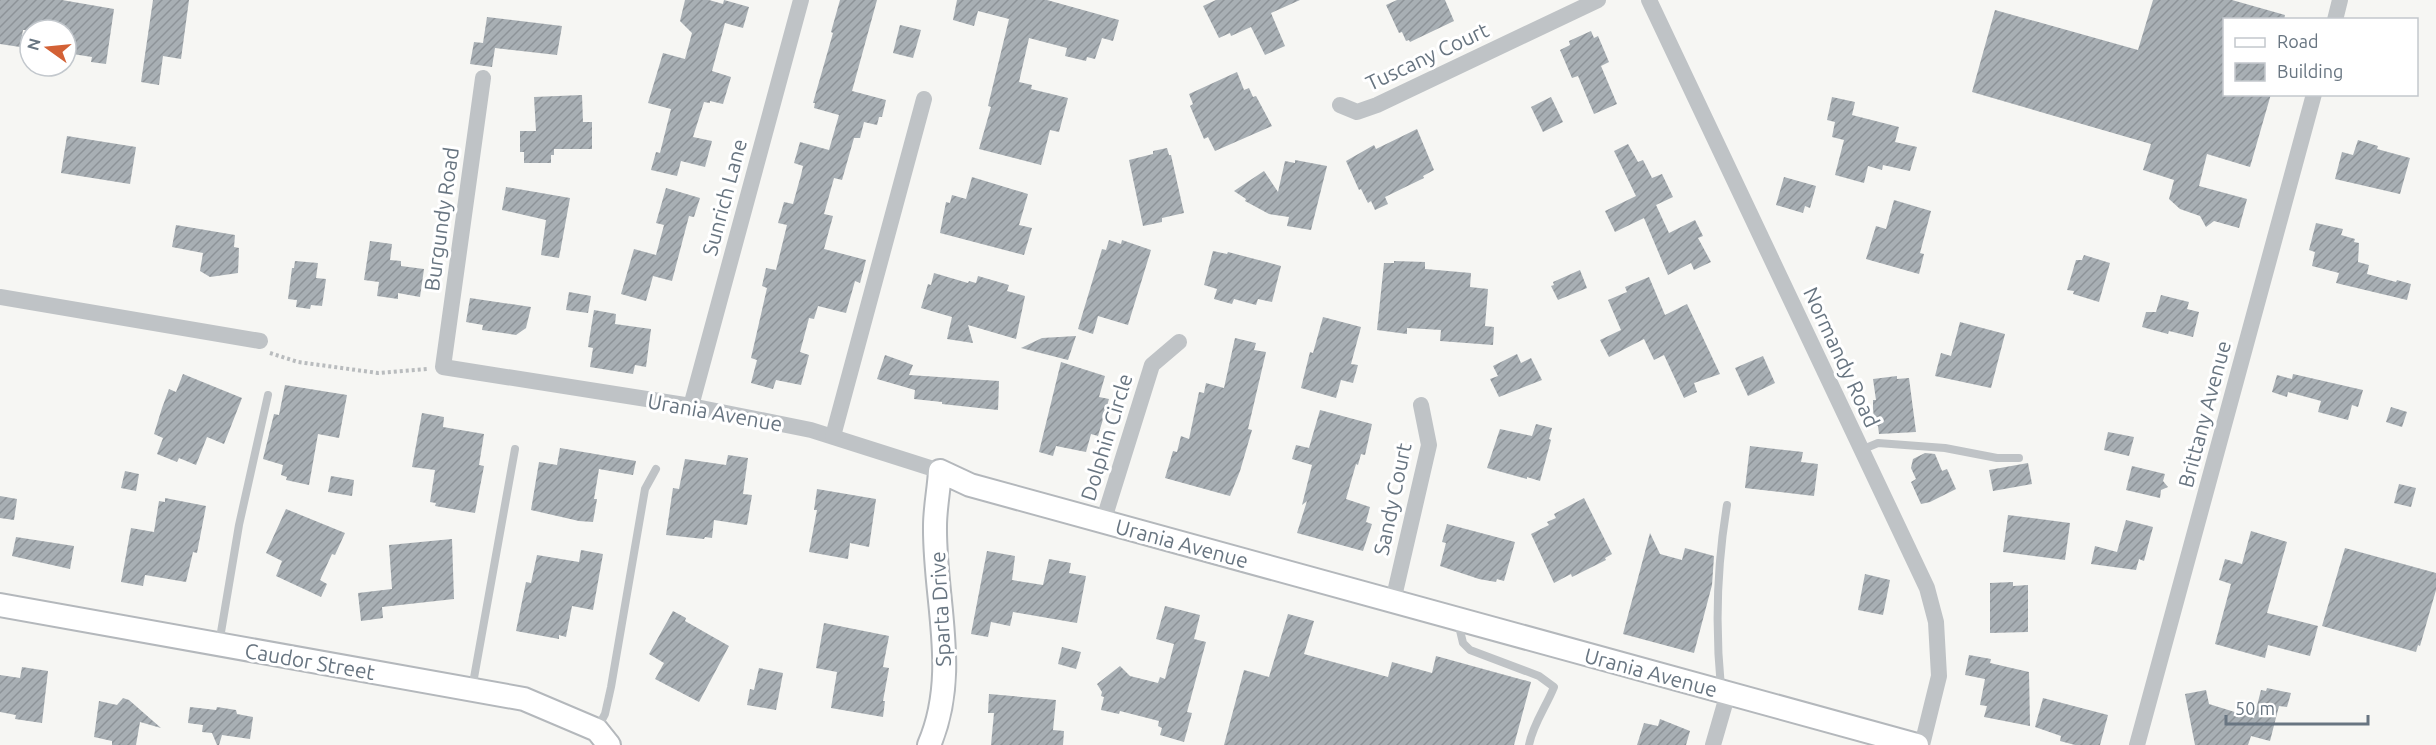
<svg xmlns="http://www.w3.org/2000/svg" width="2436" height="745" viewBox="0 0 2436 745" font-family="Ubuntu,sans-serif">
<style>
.building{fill:url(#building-hatch)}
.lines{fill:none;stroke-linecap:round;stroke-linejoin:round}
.secondary-casing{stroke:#b4b8bc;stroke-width:26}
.path{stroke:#b9bcbe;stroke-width:4;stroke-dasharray:3 3;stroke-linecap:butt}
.lane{stroke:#bfc3c6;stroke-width:8}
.street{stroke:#bfc3c6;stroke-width:16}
.secondary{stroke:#fff;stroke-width:22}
.labels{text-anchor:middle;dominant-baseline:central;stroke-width:6;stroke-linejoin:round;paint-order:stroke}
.street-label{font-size:21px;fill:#687581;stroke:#fff}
</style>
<defs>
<pattern id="building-hatch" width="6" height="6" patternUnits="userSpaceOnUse" patternTransform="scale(1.5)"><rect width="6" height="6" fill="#a8afb4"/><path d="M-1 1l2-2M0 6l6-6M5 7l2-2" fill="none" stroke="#8d9398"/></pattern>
</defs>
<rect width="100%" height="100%" fill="#f6f6f3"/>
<g class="building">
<path d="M0 0H62L114 9 106 64 91 62 92 57 66 53V30H23L20 47 0 44Z"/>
<path d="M153 0H189L181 59 163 56 159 85 141 82Z"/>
<path d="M685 0H709L723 4 724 0 749 7 743 28 725 23 712 71 731 77 723 104 710 101V103L704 102 693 137 712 141 705 167 681 161 677 176 651 170 656 152 660 153 671 109 648 103 663 53 685 59 692 33 680 21Z"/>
<path d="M840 0H877L852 91 886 100 882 117H879L877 125 864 122 860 138H854L842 180 834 178 824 214 833 216 824 249 866 260 860 283 855 281 846 313 818 306 814 319 809 318 800 352 809 355 801 385 776 380 773 389 751 383 757 360 751 358 767 288 762 286 766 268 776 270 787 225 778 223 784 202 793 204 801 175 803 166 794 163 800 142 829 150 839 115 814 108 815 103H813L833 33 831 32Z"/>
<path d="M957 0H1047L1119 20 1113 41 1102 38 1095 59 1087 57 1086 61 1065 56 1067 48 1029 38 1019 82 1032 85 1031 89 1068 98 1059 132 1050 130 1041 165 979 149 991 107 988 106 1009 19 978 11 974 26 953 20Z"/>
<path d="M1216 0H1300L1271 13 1285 46 1265 55 1251 27 1231 36 1230 33 1219 38 1203 6Z"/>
<path d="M1397 0H1445L1454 21 1410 42 1409 40 1406 41 1402 32 1399 33 1386 5Z"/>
<path d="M2153 0H2232L2285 15 2284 20H2224V94H2271L2250 167 2207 154 2199 186 2247 199 2239 228 2214 221 2206 227 2200 216 2180 209 2169 199 2174 180 2143 170 2151 144 1972 92 1995 10 2138 50Z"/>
<path d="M487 17 562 26 557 55 495 48 492 67 470 64 474 42 483 43Z"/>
<path d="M900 25 921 30 913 58 893 53Z"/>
<path d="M1591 31 1594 38 1598 36 1609 62 1601 66 1617 104 1594 114 1578 76 1572 78 1560 50 1570 45 1569 41Z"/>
<path d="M1237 72 1244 90 1249 88 1253 97 1256 96 1272 126 1215 151 1208 137 1204 139 1190 106 1193 104 1189 94Z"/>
<path d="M582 95 583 122H592V149H554V155H551V163H524V152H520V131H536L534 97Z"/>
<path d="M1551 97 1563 122 1543 132 1531 107Z"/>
<path d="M1832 97 1855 102 1852 115 1899 127 1895 142 1917 147 1910 171 1883 165 1882 170 1868 166 1864 183 1835 175 1844 140 1832 137 1835 122 1827 120Z"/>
<path d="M1417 129 1434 170 1423 176 1424 178 1385 197 1388 204 1375 210 1371 201 1368 203 1361 189 1359 190 1346 161 1374 145 1376 149Z"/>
<path d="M67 136 136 147 130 184 61 173Z"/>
<path d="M2358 140 2378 146 2377 149 2410 158 2400 194 2335 179 2342 152 2353 155Z"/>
<path d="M1628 144 1638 162 1643 160 1652 178 1662 174 1673 197 1656 205 1669 233 1695 220 1703 236 1698 238 1711 262 1694 270 1691 263 1668 275 1644 218 1615 232 1605 211 1636 196 1614 151Z"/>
<path d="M1167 148 1169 155H1171L1184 213 1162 218V222L1143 226 1129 160 1153 154V151Z"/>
<path d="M1295 160 1327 166 1311 230 1287 226 1289 217 1269 214 1245 201 1246 199 1234 191 1264 171 1278 192 1285 161 1295 163Z"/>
<path d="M972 177 1028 194 1019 225 1032 228 1024 255 940 233 946 202 950 203 952 195 966 199Z"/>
<path d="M1784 177 1816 186 1810 208 1805 206 1803 213 1776 205Z"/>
<path d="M506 187 570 198 559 258 541 255 546 220 502 210Z"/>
<path d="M666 188 700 198 694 217 689 216 672 281 653 276 646 301 621 294 634 249 656 255 664 225 656 223Z"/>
<path d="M1894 200 1931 211 1920 253 1924 254 1919 274 1866 259 1876 226 1886 229Z"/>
<path d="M2316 223 2343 229 2341 235 2355 239 2354 242 2359 243 2358 262 2369 265 2367 274 2396 282 2397 280 2411 284 2407 300 2336 283 2339 273 2312 266 2315 252 2309 250Z"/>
<path d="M176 225 235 235 234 247 239 248 238 273 210 277 200 271 203 253 172 247Z"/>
<path d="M1109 240 1121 244 1122 240 1151 250 1128 325 1098 316 1093 334 1078 329 1102 249 1106 250Z"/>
<path d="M370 241 392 244 390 260 401 261V266L424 269 420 297 398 293V299L377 296 379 282 364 280Z"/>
<path d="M1213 251 1227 254 1228 252 1281 266 1272 302 1258 299 1256 305 1234 299 1232 304 1214 299 1217 289 1204 285Z"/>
<path d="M2084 255 2110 263 2099 302 2073 294 2074 291 2067 290 2076 260H2082Z"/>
<path d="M295 261 318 263 316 278 326 279 322 306 311 305 310 309 296 307 297 300 288 299 292 268H294Z"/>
<path d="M1394 261 1425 262V269L1471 273 1470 287 1488 289 1485 326 1494 327 1493 345 1440 341 1441 330 1407 328V334L1377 330 1384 263H1394Z"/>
<path d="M1580 270 1587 288 1558 300 1551 286 1554 285 1553 282Z"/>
<path d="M934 273 968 283 969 281 976 283 978 276 1009 285 1007 291 1025 296 1016 339 968 325 973 343 947 339 952 317 921 308 928 284 931 285Z"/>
<path d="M1649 277 1665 315 1687 304 1720 374 1694 383 1697 392 1684 398 1664 355 1654 360 1644 339 1609 357 1600 340 1621 330 1608 300 1627 292 1625 287Z"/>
<path d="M569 292 591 296 588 313 566 310Z"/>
<path d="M2161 295 2189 302 2187 309 2199 312 2193 337 2169 331 2168 334 2142 327 2146 312H2156Z"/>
<path d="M470 298 531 307 526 328 516 335 482 330 483 325 466 322Z"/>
<path d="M594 310 616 314 615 324 651 329 646 367 635 365 633 374 590 367 593 348 588 347Z"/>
<path d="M1323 317 1361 327 1351 364 1358 365 1353 383 1341 380 1336 398 1301 388 1310 352 1313 353Z"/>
<path d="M1960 322 2005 334 1991 388 1935 376 1941 353 1951 356Z"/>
<path d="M1076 336 1068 360 1021 348 1042 338Z"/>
<path d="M1235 338 1256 343 1254 350 1266 352 1248 429 1252 430 1240 471 1230 496 1165 478 1173 451 1177 452 1181 436 1189 439 1199 392 1204 393 1206 383 1224 388Z"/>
<path d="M1517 354 1521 363 1531 358 1542 380 1499 397 1490 379 1498 376 1493 366Z"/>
<path d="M885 355 913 365 909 375 999 381 998 410 942 404V402L914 399 915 390 877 379Z"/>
<path d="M1763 356 1775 383 1748 396 1735 368Z"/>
<path d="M1061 362 1105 376 1099 397 1109 399 1098 436 1091 434 1086 452 1056 446 1053 456 1039 452Z"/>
<path d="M183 374 242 398 224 444 207 437 196 465 179 458 177 462 157 454 163 438 154 434 162 408 169 389 176 392Z"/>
<path d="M2293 374 2363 390 2358 407 2352 405 2348 420 2318 412 2321 401 2288 392 2287 397 2272 392 2277 375 2292 379Z"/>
<path d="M1897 376V379L1909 378 1916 432 1879 434 1878 426H1875L1873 409V400H1876L1873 379Z"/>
<path d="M285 385 347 395 339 438 318 434 309 485 286 480 287 477 281 475 283 465 263 459 274 414 279 415Z"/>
<path d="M2391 407 2407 412 2402 427 2386 422Z"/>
<path d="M1320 410 1372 424 1365 455 1361 454 1358 465 1356 464 1346 499 1370 507 1366 522 1372 524 1363 551 1297 533 1307 501 1302 505 1312 465 1292 459 1296 445 1309 448Z"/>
<path d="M422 413 444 417 443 427 484 434 479 465 484 466 475 513 435 506 436 503 430 502 435 470 412 467Z"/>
<path d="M1536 424 1552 428 1549 439 1551 440 1540 481 1527 477V479L1487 468 1500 429 1532 436Z"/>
<path d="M2108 432 2134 437 2129 456 2104 450Z"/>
<path d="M1750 446 1803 452 1801 462 1818 464 1814 496 1745 488Z"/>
<path d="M560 448 636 461 633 475 599 469 594 499H597L593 522 579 521 531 510 539 462 557 465Z"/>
<path d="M1925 453 1935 454 1942 471 1947 469 1956 489 1930 502 1921 504 1911 482 1916 479 1911 468 1913 459Z"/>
<path d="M728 455 748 458 743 494 752 495 747 525 714 520 712 538 705 537 704 539 666 535 673 488 679 489 685 459 726 465Z"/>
<path d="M2028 463 2032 484 1993 491 1989 470Z"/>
<path d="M2132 466 2165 474 2163 481 2168 487 2161 490 2160 498 2126 490Z"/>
<path d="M125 471 139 474 136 491 121 488Z"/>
<path d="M331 476 354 480 352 496 328 492Z"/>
<path d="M2399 484 2416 488 2411 507 2394 503Z"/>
<path d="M817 489 876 499 869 547 850 543 848 559 809 552 817 510H814Z"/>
<path d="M0 496 17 499 14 520 0 518Z"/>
<path d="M165 498 206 506 197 553 193 552 186 582 145 575 143 586 121 582 131 528 154 532 159 501 165 502Z"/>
<path d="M1584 498 1612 554 1605 558 1606 560 1572 577 1571 574 1554 583 1531 534 1549 525 1547 522 1556 518 1554 514Z"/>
<path d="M286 509 345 533 335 555 332 554 320 580 327 584 321 597 276 576 282 561 266 553Z"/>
<path d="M2008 515 2070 523 2065 560 2003 552Z"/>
<path d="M2126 520 2153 527 2144 561 2139 559 2136 570 2091 564 2095 546 2117 552Z"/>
<path d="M1447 524 1515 542 1504 581 1497 579 1496 582 1479 579 1440 566 1446 543 1442 542Z"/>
<path d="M2251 531 2287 542 2267 613 2318 626 2310 656 2268 645 2265 658 2215 644 2231 584 2219 580 2225 559 2242 564Z"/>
<path d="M1650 533 1660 554 1682 560 1685 548 1714 556 1712 585 1694 653 1623 634Z"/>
<path d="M16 537 74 546 70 569 12 556Z"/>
<path d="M452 539 454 599 382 607 383 618 361 621 358 593 392 589 389 545Z"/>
<path d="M2345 548 2436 573V590L2420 646 2418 645 2416 652 2322 626Z"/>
<path d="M581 550 603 554 593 610 572 606 566 637 559 635V639L516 631 526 582 531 583 537 555 579 562Z"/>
<path d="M987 551 1015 556 1012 580 1043 585 1049 559 1071 563 1069 573 1086 576 1077 623 1013 612 1010 626 991 622 988 637 971 634Z"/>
<path d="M1865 574 1890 580 1883 615 1858 610Z"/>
<path d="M2013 582V586L2028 585V632L1990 633V583Z"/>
<path d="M1165 606 1200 615 1194 639 1206 642 1187 712 1192 713 1184 742 1160 735 1162 728 1158 726 1159 721 1120 711 1119 714 1101 710 1104 697 1101 696 1102 692 1097 684 1120 666 1130 676 1158 683 1160 677 1165 679 1174 644 1156 639Z"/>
<path d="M673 611 686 618 685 621 729 646 699 702 655 679 664 663 649 654Z"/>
<path d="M1288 614 1314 621 1304 654 1388 677 1392 662 1432 673 1436 656 1531 682 1514 745H1224L1244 670 1269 677Z"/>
<path d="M824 623 889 636 883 667 889 668 883 701H885L883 717 831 708 837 672 816 668Z"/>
<path d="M1062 647 1081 652 1076 669 1058 664Z"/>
<path d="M1969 655 1991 659 1990 663 2029 672 2030 726 1984 717 1987 706 1980 705 1985 679 1965 675Z"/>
<path d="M22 667 48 671 42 723 15 719 16 715 0 712V675L20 678Z"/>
<path d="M759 668 783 673 776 710 747 705 750 689 754 690Z"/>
<path d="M2267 688 2291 693 2287 707 2279 706 2270 741 2251 736 2248 745H2195L2185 694 2206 690 2209 704 2254 718 2261 690 2266 691Z"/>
<path d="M989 694 1056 700 1053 730 1064 731 1063 745H991L994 713H988Z"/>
<path d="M123 698 129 700 161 728 140 722 136 745H112V741L94 737 99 701 117 705Z"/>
<path d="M2043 698 2108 715 2100 745H2075L2060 741 2061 736 2035 727Z"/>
<path d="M190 707 216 710 217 707 236 710 237 714 253 717 250 739 222 735 219 745H217L212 733 202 732 203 725 188 723Z"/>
<path d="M1660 719 1690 731 1686 745H1637L1644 723 1658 726Z"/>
</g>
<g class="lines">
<g class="secondary-casing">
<g id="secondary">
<path d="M0 605 524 699 597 730 609 745"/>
<path d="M929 745C960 673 934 600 935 526 935 508 939 489 940 471L970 485 1917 745"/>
</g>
</g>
<path class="path" d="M270 353 298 362 378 373 428 369"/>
<g class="lane">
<path d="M1861 450 1878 443 1945 448 1997 458H2019"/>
<path d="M1458 622 1463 643 1470 650 1539 676 1554 687C1546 707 1533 724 1529 745"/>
<path d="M219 644 239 525 268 395"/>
<path d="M1721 688C1715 627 1717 565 1727 505"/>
<path d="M472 689 515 449"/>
<path d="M597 729 605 714 611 687 645 489 656 469"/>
</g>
<g class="street">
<path d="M1649 0 1927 588 1936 622 1939 676 1922 745"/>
<path d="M2335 20 2340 0"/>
<path d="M483 78 443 367 691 406 811 430 940 471"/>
<path d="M1340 105 1357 112 1377 105 1598 0"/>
<path d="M0 297 260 341"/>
<path d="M691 406 801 0"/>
<path d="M833 436 924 99"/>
<path d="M1103 522 1152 365 1179 342"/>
<path d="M1393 601 1429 445 1421 405"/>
<path d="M1713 745 1728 693"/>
<path d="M2137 745 2314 94"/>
</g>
<use href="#secondary" class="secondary"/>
</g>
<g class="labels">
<g class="street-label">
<text transform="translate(1427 56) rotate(-25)">Tuscany Court</text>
<text transform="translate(724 197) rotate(-75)">Sunrich Lane</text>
<text transform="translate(441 219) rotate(-82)">Burgundy Road</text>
<text transform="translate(1842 357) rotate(65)">Normandy Road</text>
<text transform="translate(715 412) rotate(10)">Urania Avenue</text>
<text transform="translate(2204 414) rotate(-75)">Brittany Avenue</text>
<text transform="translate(1106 437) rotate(-73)">Dolphin Circle</text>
<text transform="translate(1392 499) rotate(-78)">Sandy Court</text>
<text transform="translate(1182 543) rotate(15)">Urania Avenue</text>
<text transform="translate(940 609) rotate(-93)">Sparta Drive</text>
<text transform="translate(310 661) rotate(10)">Caudor Street</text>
<text transform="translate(1651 672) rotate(15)">Urania Avenue</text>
</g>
</g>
<rect x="2223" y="18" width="195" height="78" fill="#ffffff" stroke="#c3c8cd" stroke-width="1.5"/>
<rect x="2235" y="38" width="30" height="9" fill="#ffffff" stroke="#c3c8cd" stroke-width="1.5"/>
<text x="2277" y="48" font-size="18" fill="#687581">Road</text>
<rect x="2235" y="63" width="30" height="18" fill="url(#building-hatch)" stroke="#c3c8cd" stroke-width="1.5"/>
<text x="2277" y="78" font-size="18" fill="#687581">Building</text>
<g transform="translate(48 48) rotate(285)"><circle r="28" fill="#ffffff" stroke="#c3c8cd" stroke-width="1.5"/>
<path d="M0-4.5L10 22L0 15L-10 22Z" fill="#d36135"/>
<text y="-9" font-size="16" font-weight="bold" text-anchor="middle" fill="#687581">N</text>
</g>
<path d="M2226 715v9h142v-9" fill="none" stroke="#687581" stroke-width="3"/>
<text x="2235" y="715" font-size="18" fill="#687581" stroke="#ffffff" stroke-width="4.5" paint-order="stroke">50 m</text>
</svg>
